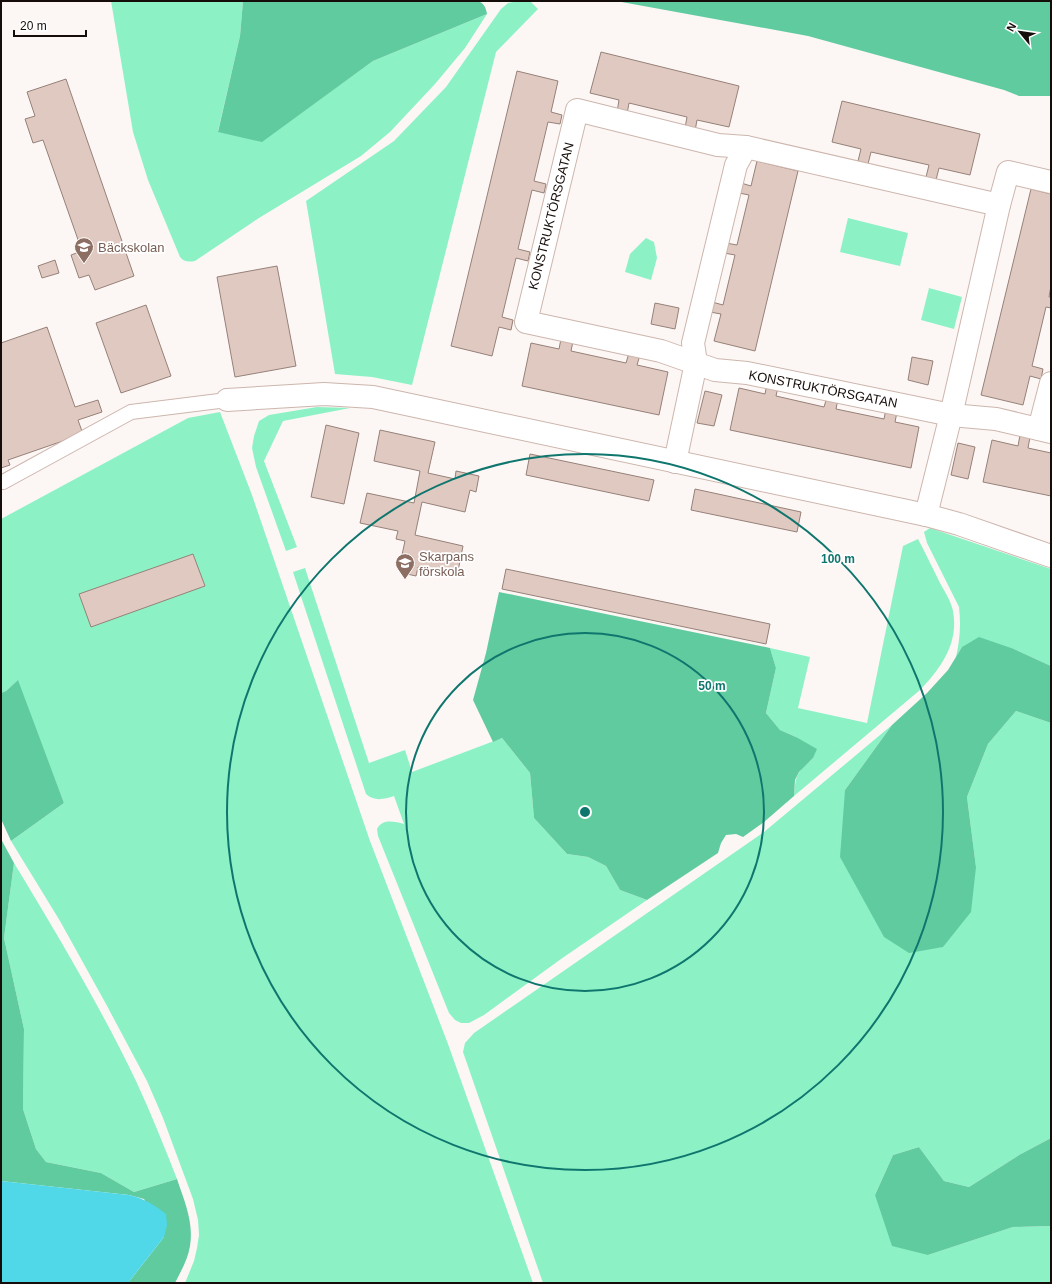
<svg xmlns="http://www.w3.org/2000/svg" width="1052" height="1284" viewBox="0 0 1052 1284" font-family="Arial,sans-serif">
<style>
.green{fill:#8df1c6}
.forest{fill:#61cba0}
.water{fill:#50d8e9}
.building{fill:#e0c9c0;stroke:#968179}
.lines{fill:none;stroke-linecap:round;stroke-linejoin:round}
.lane-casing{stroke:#cdb6ad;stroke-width:16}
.street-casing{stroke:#cdb6ad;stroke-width:24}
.lane{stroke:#fff;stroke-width:14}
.street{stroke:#fff;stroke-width:22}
.ring{fill:none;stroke:#0f766e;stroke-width:2}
.labels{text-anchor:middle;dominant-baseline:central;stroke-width:3.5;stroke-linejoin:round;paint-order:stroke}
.street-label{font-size:13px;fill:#150d0a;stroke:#fff}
.education-label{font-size:13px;fill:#785e54;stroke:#fff;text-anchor:start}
.centre{fill:#0f766e;stroke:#fff;stroke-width:2}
.ring-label{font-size:12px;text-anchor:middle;font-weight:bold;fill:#0f766e;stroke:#fff;stroke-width:3.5;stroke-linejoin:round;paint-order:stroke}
</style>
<rect width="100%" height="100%" fill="#fcf7f5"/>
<g class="green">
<path d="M111 1H243L240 36 218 131 262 141 373 61 487 14 465 48 435 84 390 132 361 156 259 218 195 261C188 262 184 262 180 257L148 180 133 132Z"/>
<path d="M519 1 531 2 538 9 496 52 412 385 372 377 335 374 306 201 394 141 446 87 501 9 508 3Z"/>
<path d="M848 218 908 233 900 266 840 252Z"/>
<path d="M646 238 654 242 657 258 651 280 625 272 630 254Z"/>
<path d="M929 288 962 297 954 329 921 320Z"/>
<path d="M317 407 350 408 283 421 264 461 297 547 286 551 256 467 252 448 254 436 259 421 269 415Z"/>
<path d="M220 412 252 495 370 841 448 1044 533 1283H185L194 1261 197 1248 199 1235 198 1220 193 1199 163 1118 147 1081 106 1004 60 921 11 841 64 803 17 681 6 691 1 693V519L188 418Z"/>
<path d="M930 528 1051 569V666L1014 649 962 647 956 657C960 640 961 624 959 607L927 543 924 532Z"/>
<path d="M918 539C926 554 933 569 940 583 945 592 951 601 953 611 959 643 941 668 920 690L794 796C796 773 797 773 813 758L796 737 780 730 766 713 776 668 770 648 810 657 798 708 867 723 903 546Z"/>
<path d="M305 568 369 763 405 750 412 772 502 738 530 773 534 818 567 854 588 857 606 866 620 890 647 900 561 959 484 1015 469 1023H461L455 1020 449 1013 378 836 377 829C383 818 395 822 404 824L394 796C384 799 375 802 366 794L293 572Z"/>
<path d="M1016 711 1051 723V1138L1019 1155 969 1187 944 1181 919 1147 893 1155 875 1195 928 1255 1013 1227 1051 1226V1283H543L463 1052 465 1043 474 1033 764 832 892 725 845 790 976 867 967 797 988 744Z"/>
<path d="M14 863C57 934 100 1006 136 1081 151 1113 164 1146 177 1179L134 1192 101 1173 46 1162 36 1149 23 1109 24 1029 4 938Z"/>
</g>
<g class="forest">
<path d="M243 1H478C484 3 486 8 487 14L373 61 262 142 218 132 240 36Z"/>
<path d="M616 1H1051V96H1019L1004 90 808 36Z"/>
<path d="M499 592 770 648 776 668 766 713 780 730 796 737 817 749 813 758 799 772 795 780 794 796 764 822 743 837 736 834 726 835 721 843 718 853 647 900 620 890 606 866 588 857 567 854 534 818 530 773 502 738 493 742 473 700 486 653Z"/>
<path d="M979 637 1014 649 1051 666V723L1016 711 988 744 967 797 976 867 971 912 943 947 909 953 884 937 840 857 845 790 892 725 927 693 948 670 962 647Z"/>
<path d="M18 680 64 803 11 841 1 819V693L6 691Z"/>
<path d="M1 839 14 863 4 938 24 1029 23 1109 36 1149 46 1162 101 1173 134 1192 177 1179C184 1200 194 1222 190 1246 188 1259 181 1271 175 1283H128L164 1237 144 1199 129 1195 1 1181Z"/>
<path d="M1051 1138V1226L1013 1227 928 1255 892 1246 875 1195 893 1155 919 1147 944 1181 969 1187 1019 1155Z"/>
</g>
<path class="water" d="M1 1181 129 1195C145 1199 153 1204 166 1214L167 1225 164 1237 128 1283H1Z"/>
<g class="building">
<path d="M601 52 739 86 729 127 697 120 695 131 685 128 687 117 629 103 627 114 617 112 619 100 590 93Z"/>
<path d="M517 71 558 81 551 112 562 115 560 124 548 122 534 181 546 184 544 193 532 190 518 249 530 252 528 261 516 258 502 317 513 320 511 330 499 327 492 356 451 346Z"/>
<path d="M66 79 134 276 95 290 89 275 79 278 71 255 82 251 43 140 33 143 25 119 35 116 27 92Z"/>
<path d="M842 101 980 134 970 175 939 168 936 180 926 177 929 165 871 152 868 164 858 161 861 149 832 142Z"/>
<path d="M757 161 798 171 755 351 714 341 721 314 710 312 712 302 723 305 735 255 724 253 726 243 737 245 749 195 739 193 741 183 751 186Z"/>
<path d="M1031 189 1051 194V286L1049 297H1051V308L1046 307 1032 366 1043 369 1041 379 1030 376 1023 405 981 395Z"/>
<path d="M55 260 59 273 42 278 38 266Z"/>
<path d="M277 266 296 366 235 377 217 277Z"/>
<path d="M655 303 679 308 675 329 651 324Z"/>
<path d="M146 305 171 376 121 393 96 323Z"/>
<path d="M47 327 75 407 98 400 102 412 78 420 83 434 8 460 10 465 1 468V343Z"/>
<path d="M561 339 573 341 571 351 626 363 629 353 640 355 637 365 668 372 659 415 522 386 531 343 559 349Z"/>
<path d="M912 357 933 361 928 385 908 380Z"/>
<path d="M767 384 778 387 776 396 824 407 827 397 838 399 836 409 884 419 886 409 897 412 895 422 919 427 911 468 730 430 739 388 765 394Z"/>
<path d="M705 391 722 395 714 426 697 423Z"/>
<path d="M326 425 359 433 344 504 311 497Z"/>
<path d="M380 430 435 442 428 473 455 479 456 471 479 476 476 492 470 490 465 512 422 502 415 535 463 546 457 576 418 567 416 576 407 574 408 565 400 564 405 541 396 539 398 531 360 523 367 493 414 503 420 471 374 461Z"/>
<path d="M1020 435 1030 437 1028 448 1051 453V496L983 482 992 440 1018 446Z"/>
<path d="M958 443 975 447 968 479 951 475Z"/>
<path d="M530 454 654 480 649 501 526 475Z"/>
<path d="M695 489 801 512 797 532 691 510Z"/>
<path d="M193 554 205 586 91 627 79 594Z"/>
<path d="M506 569 770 624 766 644 502 589Z"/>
</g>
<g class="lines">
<g class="lane-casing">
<path id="lane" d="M3 482 131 412 227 400"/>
</g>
<g class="street-casing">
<g id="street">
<path d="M1051 182 1008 172 999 205 746 147 718 145 577 110 526 322 661 351 715 370 747 373 951 415 996 419 1051 432"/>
<path d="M227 400 324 394 373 397 926 515 959 524 1051 556"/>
<path d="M1039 429 1051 383"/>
<path d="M675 462 696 363 693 343 736 165 746 147"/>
<path d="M926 515 951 415 999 205"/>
</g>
</g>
<use href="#lane" class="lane"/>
<use href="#street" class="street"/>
</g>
<g class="ring">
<circle cx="585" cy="812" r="179"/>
<circle cx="585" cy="812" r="358"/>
</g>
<defs>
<g id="school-pin" transform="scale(1)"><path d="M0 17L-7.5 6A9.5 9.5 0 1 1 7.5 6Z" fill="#8d6e63" stroke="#fff"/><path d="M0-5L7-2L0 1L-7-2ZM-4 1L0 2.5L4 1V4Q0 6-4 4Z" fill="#fff"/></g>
</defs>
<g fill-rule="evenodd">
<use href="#school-pin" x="84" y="247"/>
<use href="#school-pin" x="405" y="563"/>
</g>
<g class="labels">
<g class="street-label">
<text transform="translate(551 216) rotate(-76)">KONSTRUKTÖRSGATAN</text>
<text transform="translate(823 389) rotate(11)">KONSTRUKTÖRSGATAN</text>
</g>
<g class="education-label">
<text x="98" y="247">Bäckskolan</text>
<text x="419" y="556">Skarpans<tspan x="419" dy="15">förskola</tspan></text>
</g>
</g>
<circle cx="585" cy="812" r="6" class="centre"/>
<g class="ring-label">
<text x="838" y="563">100 m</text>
<text x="712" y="690">50 m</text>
</g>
<rect width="1052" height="1284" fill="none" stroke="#150d0a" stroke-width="4"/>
<g transform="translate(1020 32) rotate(299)" stroke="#ffffff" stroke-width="3" paint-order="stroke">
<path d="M0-3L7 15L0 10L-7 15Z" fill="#150d0a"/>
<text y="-6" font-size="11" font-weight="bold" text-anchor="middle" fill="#150d0a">N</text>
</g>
<path d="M14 30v6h72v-6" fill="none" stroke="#150d0a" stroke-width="2"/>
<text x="20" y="30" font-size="12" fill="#150d0a" stroke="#ffffff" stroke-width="3" paint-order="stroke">20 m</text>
</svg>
